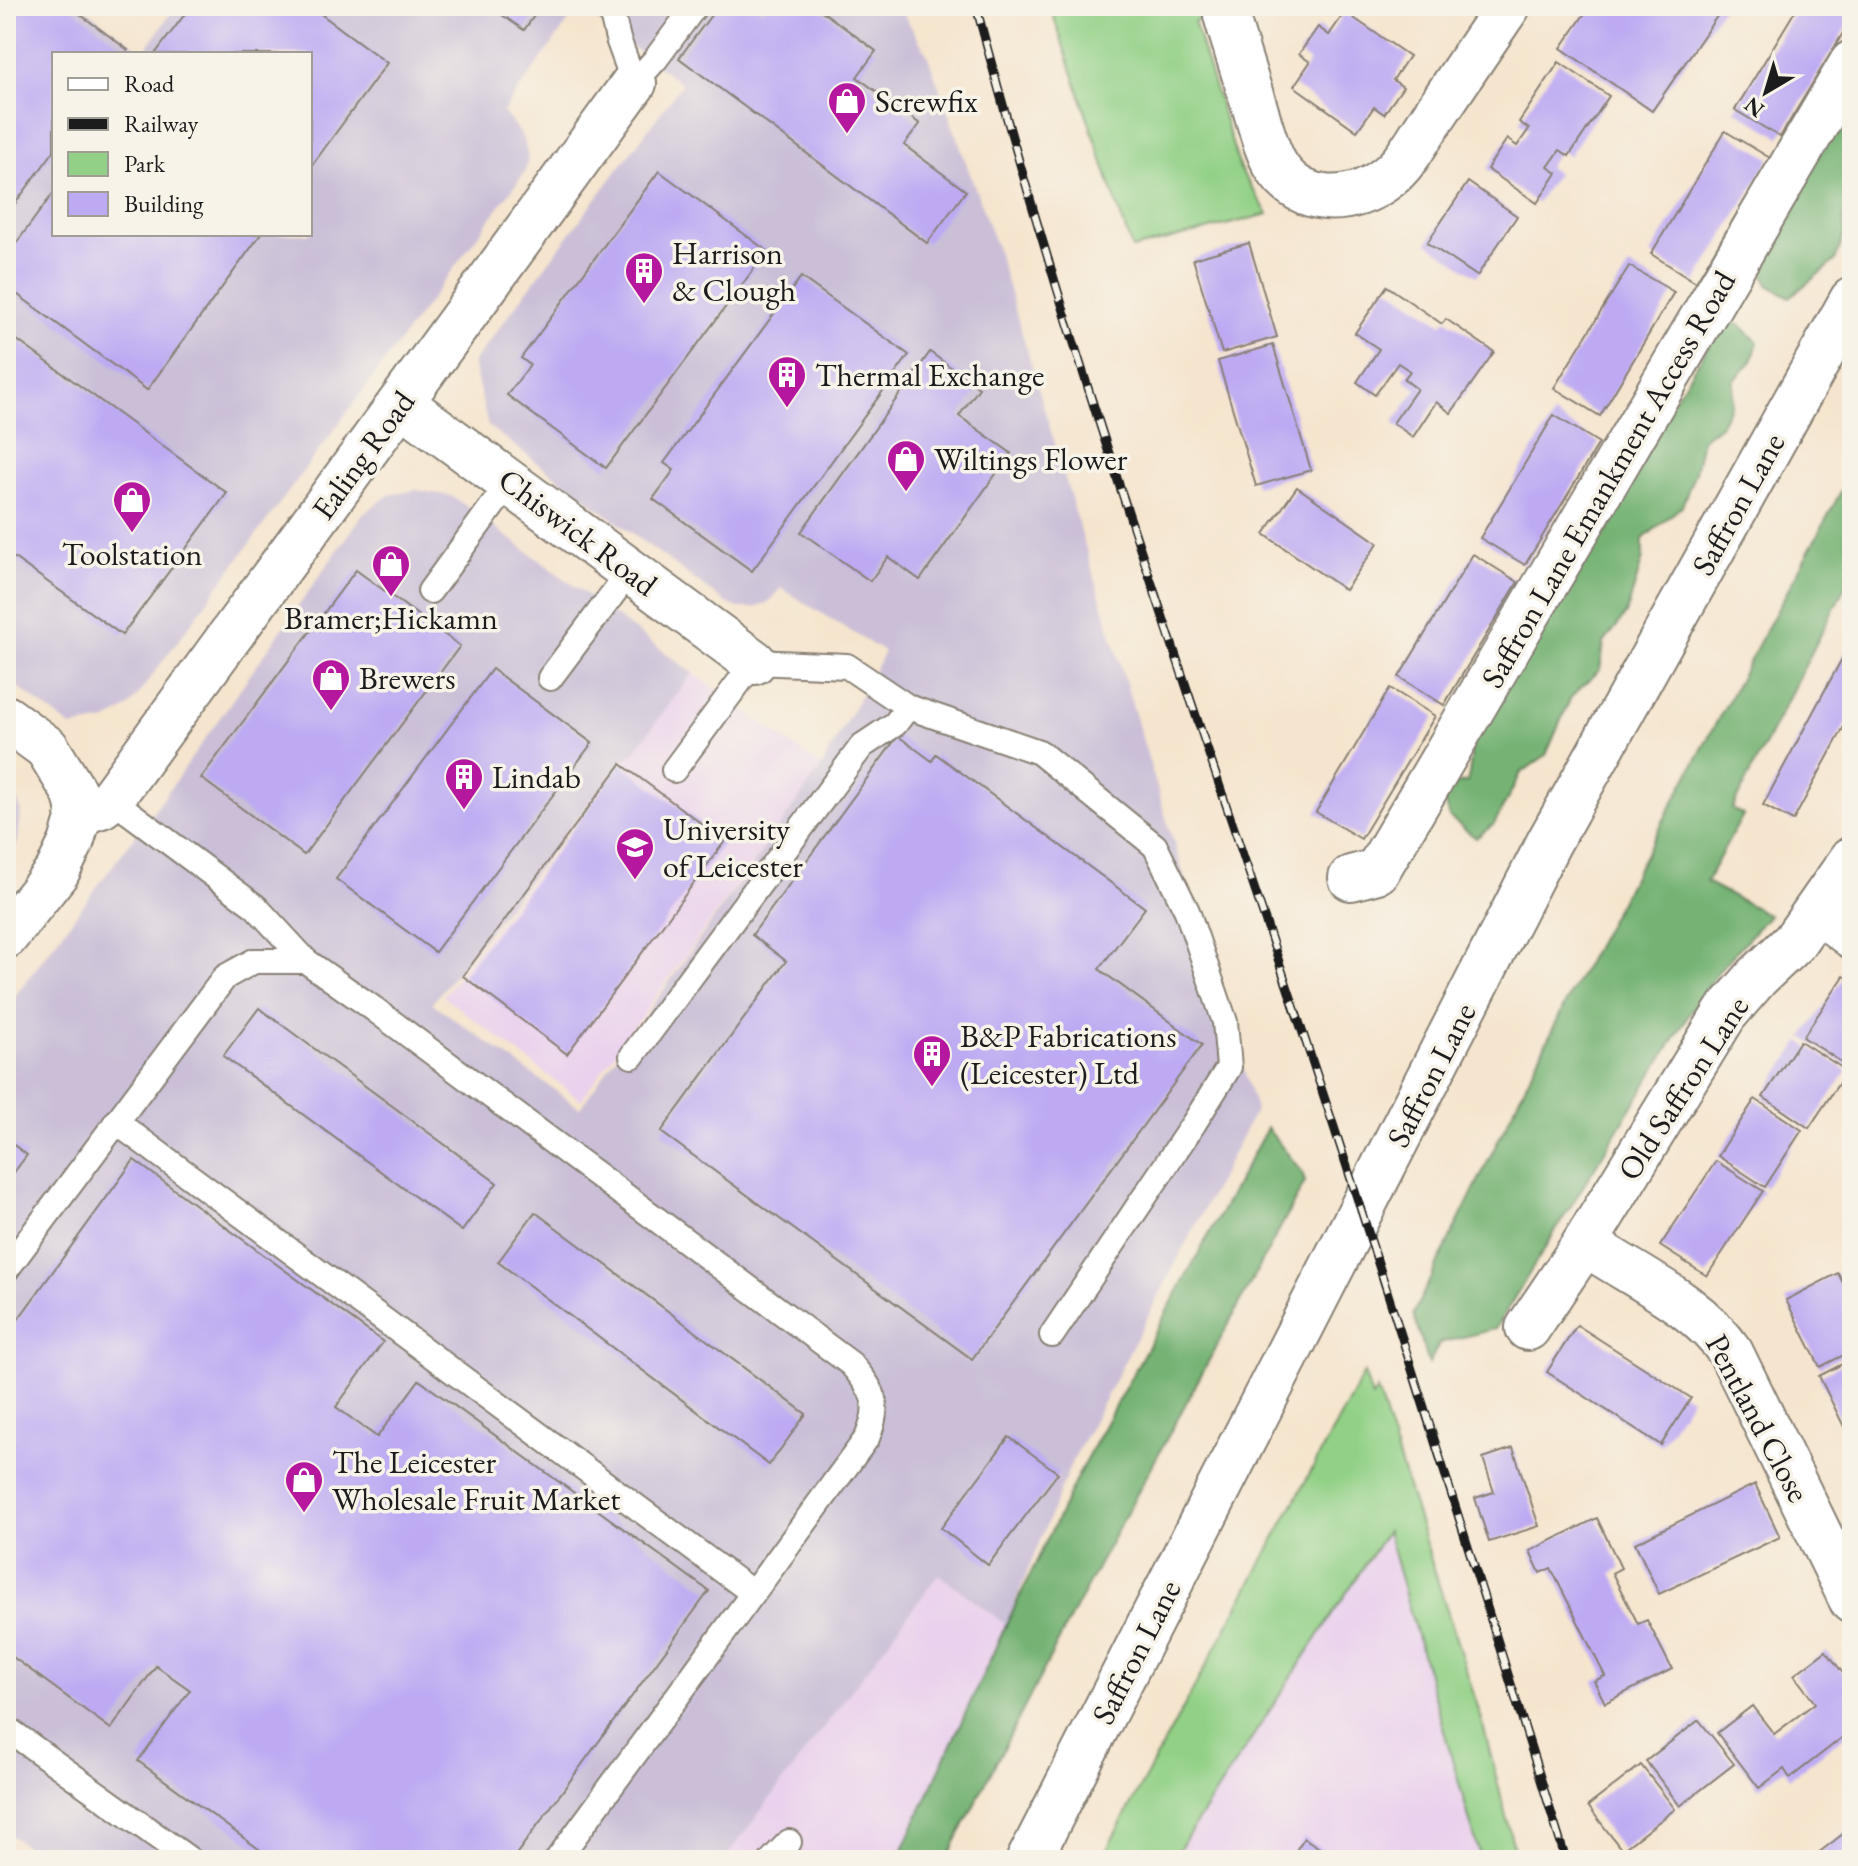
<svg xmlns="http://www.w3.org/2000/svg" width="1858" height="1866" viewBox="0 0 1858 1866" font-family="'EB Garamond',serif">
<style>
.built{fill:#ead1ed}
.industrial{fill:#cabfd7;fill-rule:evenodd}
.green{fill:#91d086;stroke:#567651;stroke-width:2}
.forest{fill:#74b273;stroke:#486748;stroke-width:2}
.building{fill:#bdaaf3}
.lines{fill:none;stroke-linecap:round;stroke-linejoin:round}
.service-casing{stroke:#888075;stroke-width:28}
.minor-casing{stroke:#888075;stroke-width:48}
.secondary-casing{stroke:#888075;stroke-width:48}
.service{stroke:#fff;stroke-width:24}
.minor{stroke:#fff;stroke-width:44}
.secondary{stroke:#fff;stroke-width:44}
.rail-casing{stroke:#1c1c1c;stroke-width:9}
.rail{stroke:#f7f3e8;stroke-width:6;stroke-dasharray:18;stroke-linecap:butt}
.labels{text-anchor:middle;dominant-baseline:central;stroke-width:7;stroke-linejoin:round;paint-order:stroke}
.poi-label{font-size:32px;fill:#1c1c1c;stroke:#f7f3e8;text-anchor:start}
.street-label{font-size:32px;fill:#1c1c1c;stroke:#f7f3e8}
</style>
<rect width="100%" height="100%" fill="#f7f3e8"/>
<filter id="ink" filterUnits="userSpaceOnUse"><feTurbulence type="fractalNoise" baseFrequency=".0125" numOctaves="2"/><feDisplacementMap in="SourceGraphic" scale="16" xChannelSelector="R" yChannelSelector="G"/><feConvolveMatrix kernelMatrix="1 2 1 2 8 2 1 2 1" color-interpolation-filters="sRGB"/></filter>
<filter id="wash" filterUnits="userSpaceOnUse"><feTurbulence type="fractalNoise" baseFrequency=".006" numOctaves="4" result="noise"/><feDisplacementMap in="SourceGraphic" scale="32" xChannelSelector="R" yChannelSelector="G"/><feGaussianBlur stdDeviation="1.8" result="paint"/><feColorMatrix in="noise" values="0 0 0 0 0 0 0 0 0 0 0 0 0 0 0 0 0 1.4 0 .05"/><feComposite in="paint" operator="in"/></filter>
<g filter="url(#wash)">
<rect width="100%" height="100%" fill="#f5e5ce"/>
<g class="built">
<path d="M693 673 822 767 581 1100 443 996Z"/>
<path d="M1387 1530 1481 1860H1172Z"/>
<path d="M939 1574 1006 1625 898 1860H724Z"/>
</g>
<g class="industrial">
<path d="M6 6H81L144 52 176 6H899L927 54 996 246 1160 798 1256 1109 1071 1464 1006 1625 939 1574 724 1860H680L673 1855 669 1860H45L6 1832V1008L162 800 363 514 389 495 416 490 452 496 693 673 633 753 620 764 432 1003 580 1108 822 766 884 652 781 588 769 602 755 608H739L726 603 488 426 473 363 682 84 579 7 503 112 520 133 525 145 528 158 525 172 129 707 107 721 71 727 6 678ZM54 54H310V234H54Z"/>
<path d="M6 779 21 809 18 841 6 868Z"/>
</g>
<g class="green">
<path d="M1050 6H1253L1194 21 1240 169 1268 214 1132 249Z"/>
<path d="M1364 1373 1372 1397 1377 1390 1481 1717 1517 1860H1481L1387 1531 1172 1860H1101Z"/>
</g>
<g class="forest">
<path d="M1852 109V197L1843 215 1845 233 1835 261 1790 297 1768 285 1760 264 1767 245 1778 236V217L1834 122 1850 115Z"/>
<path d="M1725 321 1740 325 1758 342 1752 361 1734 381 1732 403 1721 424 1702 439 1695 472 1682 506 1643 539V558L1626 614 1604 643 1600 670 1571 697 1546 755 1521 773 1494 824 1476 838 1449 817 1444 802 1452 784 1467 782C1480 738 1453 730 1504 701L1502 682 1582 548 1606 533 1618 516 1622 498 1617 487Z"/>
<path d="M1852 471V573L1732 809 1743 815 1706 882 1769 915 1717 973 1695 1005 1495 1329 1439 1343 1429 1364 1413 1314 1570 994Z"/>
<path d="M1267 1128 1302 1172 1305 1182 1076 1607 946 1860H898L1006 1625 1084 1463Z"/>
</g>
<g id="blocks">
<g class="building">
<path d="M6 6H69L128 50 125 54H54V151L6 216Z"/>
<path d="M191 6H310L387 63 310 168V54H155Z"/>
<path d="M489 6H541L524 30Z"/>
<path d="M718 6H755L762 11 766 6H815L876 51 857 77 920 124 904 145 966 191 927 243 679 58Z"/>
<path d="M1590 6H1724L1652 111 1561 48Z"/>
<path d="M1798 6H1840L1852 13V18L1780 137 1735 110Z"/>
<path d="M1345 12 1409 56 1393 80 1403 87 1384 114 1374 107 1357 131 1294 86 1310 62 1299 54 1318 27 1329 35Z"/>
<path d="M1559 62 1609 96 1569 156 1560 150 1548 167 1557 173 1537 203 1487 169 1507 139 1517 146 1529 129 1519 122Z"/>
<path d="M1725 131 1770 158 1696 282 1651 254Z"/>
<path d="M659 171 767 251 606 468 507 395 530 365 521 358Z"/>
<path d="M1468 182 1517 216 1477 276 1427 243Z"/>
<path d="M54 192V234H261L147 390 6 286V257Z"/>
<path d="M1249 243 1277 337 1222 353 1193 259Z"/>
<path d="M1629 266 1674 292 1600 416 1554 388Z"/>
<path d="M801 277 909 355 752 571 653 499 674 470 664 463Z"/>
<path d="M1387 286 1442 324 1446 319 1494 352 1451 413 1436 402 1413 437 1393 423 1417 389 1404 379 1410 371 1398 363 1375 395 1357 382 1379 349 1355 333Z"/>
<path d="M6 332 227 493 122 635 6 552Z"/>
<path d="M1273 345 1311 470 1256 486 1218 361Z"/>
<path d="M930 352 979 388 959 416 1011 453 920 580 888 557 870 581 801 532Z"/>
<path d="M1554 415 1599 443 1525 565 1480 538Z"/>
<path d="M1297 487 1378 543 1345 590 1264 534Z"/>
<path d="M1473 554 1518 582 1444 705 1399 677Z"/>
<path d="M356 570 460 646 304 855 201 778Z"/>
<path d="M1852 640V712L1793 821 1763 805Z"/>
<path d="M492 669 592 743 435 952 336 879Z"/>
<path d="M1390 688 1435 716 1361 839 1316 812Z"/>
<path d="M898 736 932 761 936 754 1145 908 1099 969 1202 1045 972 1359 661 1132 786 961 752 935Z"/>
<path d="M621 764 725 841 567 1054 463 976Z"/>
<path d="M1844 976 1852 981V1069L1803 1037Z"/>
<path d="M259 1008 497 1183 462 1231 223 1056Z"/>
<path d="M1800 1041 1847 1071 1809 1128 1763 1097Z"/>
<path d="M1755 1099 1802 1130 1765 1187 1718 1156Z"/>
<path d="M6 1139 27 1155 6 1183Z"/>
<path d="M134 1160 383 1342 336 1407 377 1437 419 1380 709 1591 512 1860H274L138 1761 190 1690 156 1666 111 1729 6 1652V1336Z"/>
<path d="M1716 1161 1763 1191 1707 1276 1660 1246Z"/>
<path d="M535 1212 806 1414 769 1465 498 1262Z"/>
<path d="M1838 1273 1852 1301V1351L1820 1367 1786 1300Z"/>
<path d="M1577 1325 1691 1398 1661 1445 1547 1372Z"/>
<path d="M1852 1359V1435L1849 1437 1819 1376Z"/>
<path d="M1009 1437 1058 1473 988 1565 941 1528Z"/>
<path d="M1513 1448 1539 1526 1489 1542 1475 1498 1494 1492 1483 1458Z"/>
<path d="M1755 1484 1780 1537 1659 1594 1635 1543Z"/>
<path d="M1597 1518 1621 1568 1612 1573 1638 1624 1647 1620 1672 1669 1605 1703 1594 1681 1605 1676 1551 1568 1540 1573 1530 1551Z"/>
<path d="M1826 1651 1852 1685V1717L1846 1721 1852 1730 1790 1778 1784 1769 1759 1788 1717 1733 1752 1706 1774 1734 1815 1703 1794 1675Z"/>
<path d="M1699 1720 1734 1764 1680 1806 1646 1761Z"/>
<path d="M1641 1765 1675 1809 1622 1850 1588 1806Z"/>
<path d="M1852 1827V1860H1809L1826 1847Z"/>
<path d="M1304 1838 1338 1860H1290Z"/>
</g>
</g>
</g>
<g filter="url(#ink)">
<use href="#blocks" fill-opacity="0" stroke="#888075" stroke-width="2"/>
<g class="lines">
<g class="service-casing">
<g id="service">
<path d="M610 6 618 39 634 83 655 60 695 6"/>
<path d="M430 591 510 482"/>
<path d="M550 678 630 571"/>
<path d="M674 770 754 662 847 666 908 707 1039 752 1155 846 1187 911 1225 1022 1229 1067 1194 1123 1052 1335"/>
<path d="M111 799 256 907 306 961"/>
<path d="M632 1056 862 746 895 724 908 707"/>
<path d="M116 1122 753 1593"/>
<path d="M6 1270 225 977 254 961H306L374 1009 851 1364C874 1391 882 1403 867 1438L557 1860"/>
<path d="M6 1728 190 1860"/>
<path d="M772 1860 789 1842"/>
</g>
</g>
<g class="minor-casing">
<g id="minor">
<path d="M1226 15C1235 46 1245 77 1255 108 1261 128 1266 149 1276 166 1301 207 1353 205 1388 177 1405 164 1417 141 1429 123 1455 84 1481 45 1508 6"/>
<path d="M401 403 754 662"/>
<path d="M6 718 47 748 74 792 80 813 71 843 57 872 6 936"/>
<path d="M80 813 101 806 111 799 634 83"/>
<path d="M1351 878 1377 871 1852 63"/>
<path d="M1817 910 1852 936"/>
<path d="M1585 1243C1635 1277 1696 1302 1731 1353L1852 1601"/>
<path d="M1528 1328 1585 1243 1725 1014 1757 977 1794 942 1852 859"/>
</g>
</g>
<g class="secondary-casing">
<path id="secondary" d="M1029 1860 1549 842 1852 300"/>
</g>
<use href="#service" class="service"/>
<use href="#minor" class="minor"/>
<use href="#secondary" class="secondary"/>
<g class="rail-casing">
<path id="rail" d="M976 6C1076 384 1211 752 1333 1124 1413 1368 1489 1614 1566 1860"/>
</g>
<use href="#rail" class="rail"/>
</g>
</g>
<defs>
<g id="shop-pin" transform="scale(2)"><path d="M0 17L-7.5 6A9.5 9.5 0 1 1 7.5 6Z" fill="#b5179e" stroke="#f7f3e8"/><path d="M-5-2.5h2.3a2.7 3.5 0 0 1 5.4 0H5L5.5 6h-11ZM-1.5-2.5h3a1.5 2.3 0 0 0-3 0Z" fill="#fff"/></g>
<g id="building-pin" transform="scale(2)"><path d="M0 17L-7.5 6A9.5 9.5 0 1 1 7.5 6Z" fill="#b5179e" stroke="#f7f3e8"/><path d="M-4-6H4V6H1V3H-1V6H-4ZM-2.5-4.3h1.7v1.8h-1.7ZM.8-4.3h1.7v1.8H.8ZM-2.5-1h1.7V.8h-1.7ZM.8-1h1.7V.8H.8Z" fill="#fff"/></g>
<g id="university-pin" transform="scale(2)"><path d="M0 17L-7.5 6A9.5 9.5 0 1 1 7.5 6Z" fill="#b5179e" stroke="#f7f3e8"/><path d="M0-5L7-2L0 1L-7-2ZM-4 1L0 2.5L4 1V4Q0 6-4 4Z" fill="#fff"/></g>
</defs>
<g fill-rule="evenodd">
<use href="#shop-pin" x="847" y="101"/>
<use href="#building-pin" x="644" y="271"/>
<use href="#building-pin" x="787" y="375"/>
<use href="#shop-pin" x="906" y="459"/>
<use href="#shop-pin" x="132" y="500"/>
<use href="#shop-pin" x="391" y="564"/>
<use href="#shop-pin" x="331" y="678"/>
<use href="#building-pin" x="464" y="777"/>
<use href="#university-pin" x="635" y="847"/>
<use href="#building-pin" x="932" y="1054"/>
<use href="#shop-pin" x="304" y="1480"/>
</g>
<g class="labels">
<g class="poi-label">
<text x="875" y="101">Screwfix</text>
<text x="672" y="253">Harrison<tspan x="672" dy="37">&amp; Clough</tspan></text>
<text x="815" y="375">Thermal Exchange</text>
<text x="934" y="459">Wiltings Flower</text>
<text x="132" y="554" text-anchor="middle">Toolstation</text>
<text x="391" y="618" text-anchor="middle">Bramer;Hickamn</text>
<text x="359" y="678">Brewers</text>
<text x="492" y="777">Lindab</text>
<text x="663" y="829">University<tspan x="663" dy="37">of Leicester</tspan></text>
<text x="960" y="1036">B&amp;P Fabrications<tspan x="960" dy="37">(Leicester) Ltd</tspan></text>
<text x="332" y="1462">The Leicester<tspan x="332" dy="37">Wholesale Fruit Market</tspan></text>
</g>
<g class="street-label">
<text transform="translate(363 455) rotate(-54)">Ealing Road</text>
<text transform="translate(1608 479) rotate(-60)">Saffron Lane Emankment Access Road</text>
<text transform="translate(1738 504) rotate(-61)">Saffron Lane</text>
<text transform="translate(578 532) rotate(37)">Chiswick Road</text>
<text transform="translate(1431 1075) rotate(-63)">Saffron Lane</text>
<text transform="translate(1683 1088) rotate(-57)">Old Saffron Lane</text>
<text transform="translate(1758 1418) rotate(62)">Pentland Close</text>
<text transform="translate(1136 1652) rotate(-63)">Saffron Lane</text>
</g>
</g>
<rect width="1858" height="1866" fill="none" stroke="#f7f3e8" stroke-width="32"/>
<rect x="52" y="52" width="260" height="184" fill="#f7f3e8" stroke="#9f9d96" stroke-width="2"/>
<rect x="68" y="78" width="40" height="12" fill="#ffffff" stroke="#9f9d96" stroke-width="2"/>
<text x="124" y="92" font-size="24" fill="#1c1c1c">Road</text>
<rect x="68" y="118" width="40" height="12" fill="#1c1c1c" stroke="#9f9d96" stroke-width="2"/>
<text x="124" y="132" font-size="24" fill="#1c1c1c">Railway</text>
<rect x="68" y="152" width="40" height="24" fill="#91d086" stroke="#9f9d96" stroke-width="2"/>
<text x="124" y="172" font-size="24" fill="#1c1c1c">Park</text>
<rect x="68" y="192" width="40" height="24" fill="#bdaaf3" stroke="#9f9d96" stroke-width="2"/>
<text x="124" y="212" font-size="24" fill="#1c1c1c">Building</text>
<g transform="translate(1766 92) rotate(218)" stroke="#f7f3e8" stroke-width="6" paint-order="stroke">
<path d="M0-6L14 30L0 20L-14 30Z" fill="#1c1c1c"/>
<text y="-12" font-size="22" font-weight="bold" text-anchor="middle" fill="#1c1c1c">N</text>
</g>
</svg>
